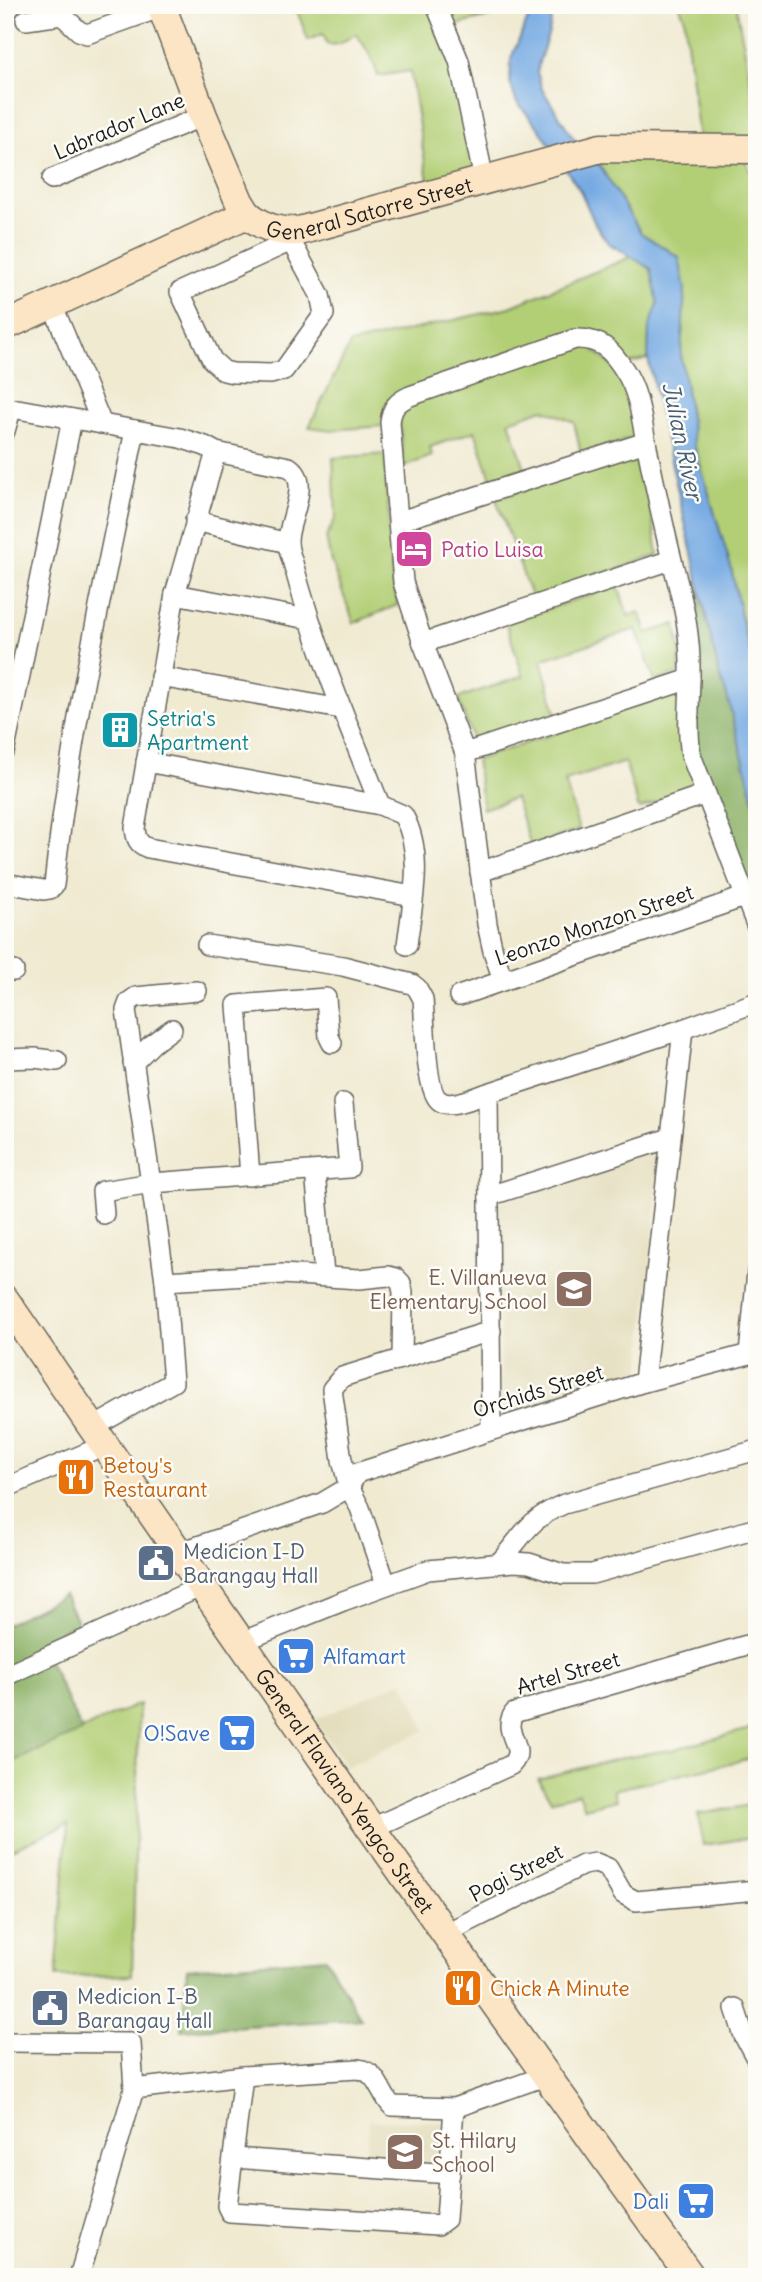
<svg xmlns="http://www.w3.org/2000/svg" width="762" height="2282" viewBox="0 0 762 2282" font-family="Delius,sans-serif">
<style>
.built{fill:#e2dcba}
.green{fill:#b2cf76;stroke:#677649;stroke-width:2}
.forest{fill:#8db267;stroke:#546742;stroke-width:2}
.water{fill:#76aae3;stroke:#496380;stroke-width:2}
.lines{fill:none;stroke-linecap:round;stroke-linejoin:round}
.street-casing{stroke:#66645b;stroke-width:22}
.secondary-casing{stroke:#66645b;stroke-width:31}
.street{stroke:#fff;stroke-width:19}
.secondary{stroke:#fce5c4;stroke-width:28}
.labels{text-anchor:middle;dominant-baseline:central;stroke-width:5;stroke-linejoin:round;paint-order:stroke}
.street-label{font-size:21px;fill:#1c1c1c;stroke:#fdfcf7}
.hotel-label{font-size:21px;fill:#b23c85;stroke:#fdfcf7;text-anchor:start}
.culture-label{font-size:21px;fill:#0d838f;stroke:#fdfcf7;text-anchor:start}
.education-label{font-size:21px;fill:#785e54;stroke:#fdfcf7;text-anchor:end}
.food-label{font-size:21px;fill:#c56008;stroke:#fdfcf7;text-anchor:start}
.service-label{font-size:21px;fill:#4e5e75;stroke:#fdfcf7;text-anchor:start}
.shop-label{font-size:21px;fill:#366cbe;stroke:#fdfcf7;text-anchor:end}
.water-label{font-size:23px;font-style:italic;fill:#445c76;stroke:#fdfcf7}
</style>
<rect width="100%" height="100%" fill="#fdfcf7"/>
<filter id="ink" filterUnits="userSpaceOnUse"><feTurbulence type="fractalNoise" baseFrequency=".0143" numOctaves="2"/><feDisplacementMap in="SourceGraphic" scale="14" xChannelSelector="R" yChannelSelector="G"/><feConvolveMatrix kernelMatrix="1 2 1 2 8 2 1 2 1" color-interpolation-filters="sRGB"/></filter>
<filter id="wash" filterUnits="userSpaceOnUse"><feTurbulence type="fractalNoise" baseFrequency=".00686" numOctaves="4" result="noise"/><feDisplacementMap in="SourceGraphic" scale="28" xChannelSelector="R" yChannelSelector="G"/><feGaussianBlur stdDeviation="1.57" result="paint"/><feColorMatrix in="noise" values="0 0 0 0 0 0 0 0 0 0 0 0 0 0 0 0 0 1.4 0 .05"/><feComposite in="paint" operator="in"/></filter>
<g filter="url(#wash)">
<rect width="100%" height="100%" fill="#f0ead1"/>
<g class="built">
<path d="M661 1151 640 1376 507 1416 502 1410 497 1203 645 1152Z"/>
<path d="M403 1681 426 1730 346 1767 314 1720Z"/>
<path d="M368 2120 443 2122 442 2165 367 2162Z"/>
</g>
<g class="green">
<path d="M295 5H337L339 9 347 5H534L442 29 479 167 429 187 410 71 378 76C374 60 366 47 356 34L339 44 328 45 323 34 308 40Z"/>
<path d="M679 5H736L757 116V141L699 140 684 16Z"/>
<path d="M604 154 745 160 757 184V672L745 635 731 568 694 444 681 355 679 257 641 233 598 163Z"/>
<path d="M633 256 651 269 658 304 649 328 648 359 628 364 605 339 405 393 384 426 332 430 309 427 350 344 510 307Z"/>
<path d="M589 345 623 376 640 436 581 454 574 422 543 409 509 421 526 471 492 482 475 431 430 447 432 456 404 467 399 417 403 405 488 374Z"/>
<path d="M642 449 658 555 532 599 496 499Z"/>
<path d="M385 454 392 578 398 605 354 623 331 562 326 538 336 517 333 458Z"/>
<path d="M618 585 628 616 640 612 647 633 676 624 680 651 679 673 655 682 636 629 541 660 557 716 474 743 458 698 523 676 506 623Z"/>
<path d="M671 694H678L682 700 695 789 639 809 625 762 565 781 579 830 531 846 515 798 483 809 476 760Z"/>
<path d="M139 1704 132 1975 56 1977 68 1824 5 1852V1764Z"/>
<path d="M757 1727V1757L613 1790 616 1800 585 1808 579 1793 551 1801 538 1779 629 1756 671 1750Z"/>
<path d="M757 1804V1837L703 1845 698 1814Z"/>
</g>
<g class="forest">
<path d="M699 586 719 673 727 696 757 812V882L746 886 699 757 695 736Z"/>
<path d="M64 1595 78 1623 40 1642 82 1731 5 1765V1625Z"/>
<path d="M326 1958 361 2019 181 2030 187 1969Z"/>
</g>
<path class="water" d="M534 5H554L549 32 539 62 537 72 542 89 574 139 598 163 641 233 679 257 685 289 681 355 694 444 731 568 745 635 757 672V812L727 696 719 673 648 359 649 328 658 304 651 269 608 243 595 224 581 192 538 127 516 101 510 82 511 58Z"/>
</g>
<g filter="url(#ink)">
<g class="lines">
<g class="street-casing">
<g id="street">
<path d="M436 5 459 61 484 180"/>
<path d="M26 20 62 15 79 31 87 34 162 7"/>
<path d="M52 179 203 116"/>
<path d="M286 232 320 295 324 314 284 370 271 374 233 373 224 371 212 360 180 292 291 241"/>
<path d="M52 304 102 424"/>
<path d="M5 431 11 410 18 409 180 438 205 446 216 452 289 467C313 482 287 521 288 542 288 549 291 557 293 563 315 646 348 725 380 805"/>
<path d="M216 452 175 594 135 828C136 839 138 844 148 848L413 896"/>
<path d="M195 521 288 543"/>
<path d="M400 521 646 442"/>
<path d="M175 594 308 619"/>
<path d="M423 643 671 560"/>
<path d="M160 677 341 709"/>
<path d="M5 749 72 419"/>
<path d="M465 753 690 679"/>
<path d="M146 762 380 805 403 815C425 854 412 903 407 945"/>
<path d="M480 872 706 794"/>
<path d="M5 883 44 890 50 889 54 885C70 731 105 581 135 430"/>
<path d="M207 945 343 966 412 984 417 988 423 999C425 1017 425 1092 440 1101 451 1109 476 1097 488 1093"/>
<path d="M5 970 14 971"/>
<path d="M503 980 493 951 487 924 465 753 423 643 403 582 390 422C392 407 397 402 410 396L575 339C600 338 612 350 625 371 639 393 641 417 646 442 652 473 659 504 666 535 674 572 686 607 689 644 693 681 685 718 691 755L757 927"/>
<path d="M459 996 744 897"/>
<path d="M5 1059 35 1058 57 1061"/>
<path d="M133 1063 152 1044 172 1029"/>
<path d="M315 1171 324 1275"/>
<path d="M250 1176 237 1005 326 998 329 1037 332 1043"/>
<path d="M489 1196 670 1138"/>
<path d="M104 1214 102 1191 152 1183 349 1168 343 1103"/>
<path d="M165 1281 282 1274 359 1279 388 1276 396 1278 401 1283 403 1292 402 1359"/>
<path d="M749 1354 757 1272"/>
<path d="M644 1382 683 1029"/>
<path d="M92 1428 173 1382 165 1281 126 1010 129 1002 136 997 197 991"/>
<path d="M491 1429 488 1093 683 1029 757 1002"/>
<path d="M349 1487 357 1473 644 1382 757 1352"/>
<path d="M5 1488 105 1445"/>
<path d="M178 1553 322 1503 349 1487"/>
<path d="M499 1563C524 1535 527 1520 564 1504L757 1450"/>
<path d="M386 1584 360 1508 349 1487 342 1460 332 1389 342 1377 491 1331"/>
<path d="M241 1642 343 1601 428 1570 514 1562 529 1563 563 1574H592L757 1528"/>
<path d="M5 1676 202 1586"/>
<path d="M372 1828 511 1765C529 1747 500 1734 514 1713L757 1642"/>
<path d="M446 1933 583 1865 596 1863 608 1868 623 1894 636 1901 757 1890"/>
<path d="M735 2008 744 2036 757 2060"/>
<path d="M5 2042 131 2043 134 2089 79 2277"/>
<path d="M243 2076 227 2206 230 2212 438 2225 446 2219 454 2108"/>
<path d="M134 2089 243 2076 358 2069C378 2071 380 2094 392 2106L454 2108 545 2076"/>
<path d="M234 2158 450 2174"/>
</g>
</g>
<g class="secondary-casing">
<g id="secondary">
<path d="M161 5 203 116 239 201 247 214"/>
<path id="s1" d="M5 326 247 214C263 227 278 233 299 231L601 148 757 149"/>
<path id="s2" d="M5 1300C230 1629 458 1955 691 2277"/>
</g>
</g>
<use href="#street" class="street"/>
<use href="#secondary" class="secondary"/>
</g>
</g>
<defs>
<g id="hotel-square" transform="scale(2.0125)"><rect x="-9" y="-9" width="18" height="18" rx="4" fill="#d1479c" stroke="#fdfcf7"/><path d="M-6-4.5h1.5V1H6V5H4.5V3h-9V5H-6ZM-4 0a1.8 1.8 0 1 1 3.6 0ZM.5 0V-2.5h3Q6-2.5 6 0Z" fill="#fff"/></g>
<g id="building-square" transform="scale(2.0125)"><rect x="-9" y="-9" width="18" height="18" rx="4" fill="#0f9aa8" stroke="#fdfcf7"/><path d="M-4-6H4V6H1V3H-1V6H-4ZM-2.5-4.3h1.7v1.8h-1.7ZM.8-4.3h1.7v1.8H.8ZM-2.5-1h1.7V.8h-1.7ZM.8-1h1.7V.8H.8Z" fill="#fff"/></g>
<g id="school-square" transform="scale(2.0125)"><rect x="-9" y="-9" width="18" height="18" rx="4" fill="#8d6e63" stroke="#fdfcf7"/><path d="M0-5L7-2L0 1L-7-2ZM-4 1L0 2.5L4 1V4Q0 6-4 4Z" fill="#fff"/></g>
<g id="restaurant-square" transform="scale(2.0125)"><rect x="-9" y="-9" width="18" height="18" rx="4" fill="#e8710a" stroke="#fdfcf7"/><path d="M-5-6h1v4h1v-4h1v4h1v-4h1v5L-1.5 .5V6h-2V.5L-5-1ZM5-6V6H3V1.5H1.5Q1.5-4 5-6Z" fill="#fff"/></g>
<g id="civic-square" transform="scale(2.0125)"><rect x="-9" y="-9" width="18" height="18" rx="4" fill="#5c6f8a" stroke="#fdfcf7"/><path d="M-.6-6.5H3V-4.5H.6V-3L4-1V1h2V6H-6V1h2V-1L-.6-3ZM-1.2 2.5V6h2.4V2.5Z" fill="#fff"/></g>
<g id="supermarket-square" transform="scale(2.0125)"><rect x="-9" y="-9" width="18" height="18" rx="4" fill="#3f7fe0" stroke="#fdfcf7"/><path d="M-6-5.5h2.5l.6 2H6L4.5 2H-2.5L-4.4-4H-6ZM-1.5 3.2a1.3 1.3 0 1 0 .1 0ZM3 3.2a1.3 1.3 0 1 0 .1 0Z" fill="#fff"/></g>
</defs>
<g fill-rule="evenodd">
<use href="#hotel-square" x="414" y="549"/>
<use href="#building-square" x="120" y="730"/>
<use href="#school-square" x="574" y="1289"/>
<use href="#restaurant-square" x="76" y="1477"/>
<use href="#civic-square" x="156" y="1563"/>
<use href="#supermarket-square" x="296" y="1656"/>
<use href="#supermarket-square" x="237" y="1733"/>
<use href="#restaurant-square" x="463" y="1988"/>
<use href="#civic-square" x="50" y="2008"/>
<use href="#school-square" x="405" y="2152"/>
<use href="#supermarket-square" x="696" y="2201"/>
</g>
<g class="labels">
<g class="street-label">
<text transform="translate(119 126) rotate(-23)">Labrador Lane</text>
<text stroke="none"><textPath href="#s1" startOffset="396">General Satorre Street</textPath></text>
<text transform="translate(594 925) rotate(-19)">Leonzo Monzon Street</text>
<text transform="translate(538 1391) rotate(-17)">Orchids Street</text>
<text transform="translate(568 1673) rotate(-16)">Artel Street</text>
<text stroke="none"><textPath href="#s2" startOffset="597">General Flaviano Yengco Street</textPath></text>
<text transform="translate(516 1873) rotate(-27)">Pogi Street</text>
</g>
<g class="hotel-label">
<text x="441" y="549">Patio Luisa</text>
</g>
<g class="culture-label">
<text x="147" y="718">Setria's<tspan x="147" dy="24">Apartment</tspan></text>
</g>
<g class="education-label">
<text x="547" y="1277">E. Villanueva<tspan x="547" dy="24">Elementary School</tspan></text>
<text x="432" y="2140" text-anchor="start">St. Hilary<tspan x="432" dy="24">School</tspan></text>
</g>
<g class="food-label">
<text x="103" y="1465">Betoy's<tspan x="103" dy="24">Restaurant</tspan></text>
<text x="490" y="1988">Chick A Minute</text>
</g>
<g class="service-label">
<text x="183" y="1551">Medicion I-D<tspan x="183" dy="24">Barangay Hall</tspan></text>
<text x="77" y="1996">Medicion I-B<tspan x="77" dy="24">Barangay Hall</tspan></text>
</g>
<g class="shop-label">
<text x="323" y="1656" text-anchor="start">Alfamart</text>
<text x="210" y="1733">O!Save</text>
<text x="669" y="2201">Dali</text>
</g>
<g class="water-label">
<text transform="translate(683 441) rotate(78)">Julian River</text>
</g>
</g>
<rect width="762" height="2282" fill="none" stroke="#fdfcf7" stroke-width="28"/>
</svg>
